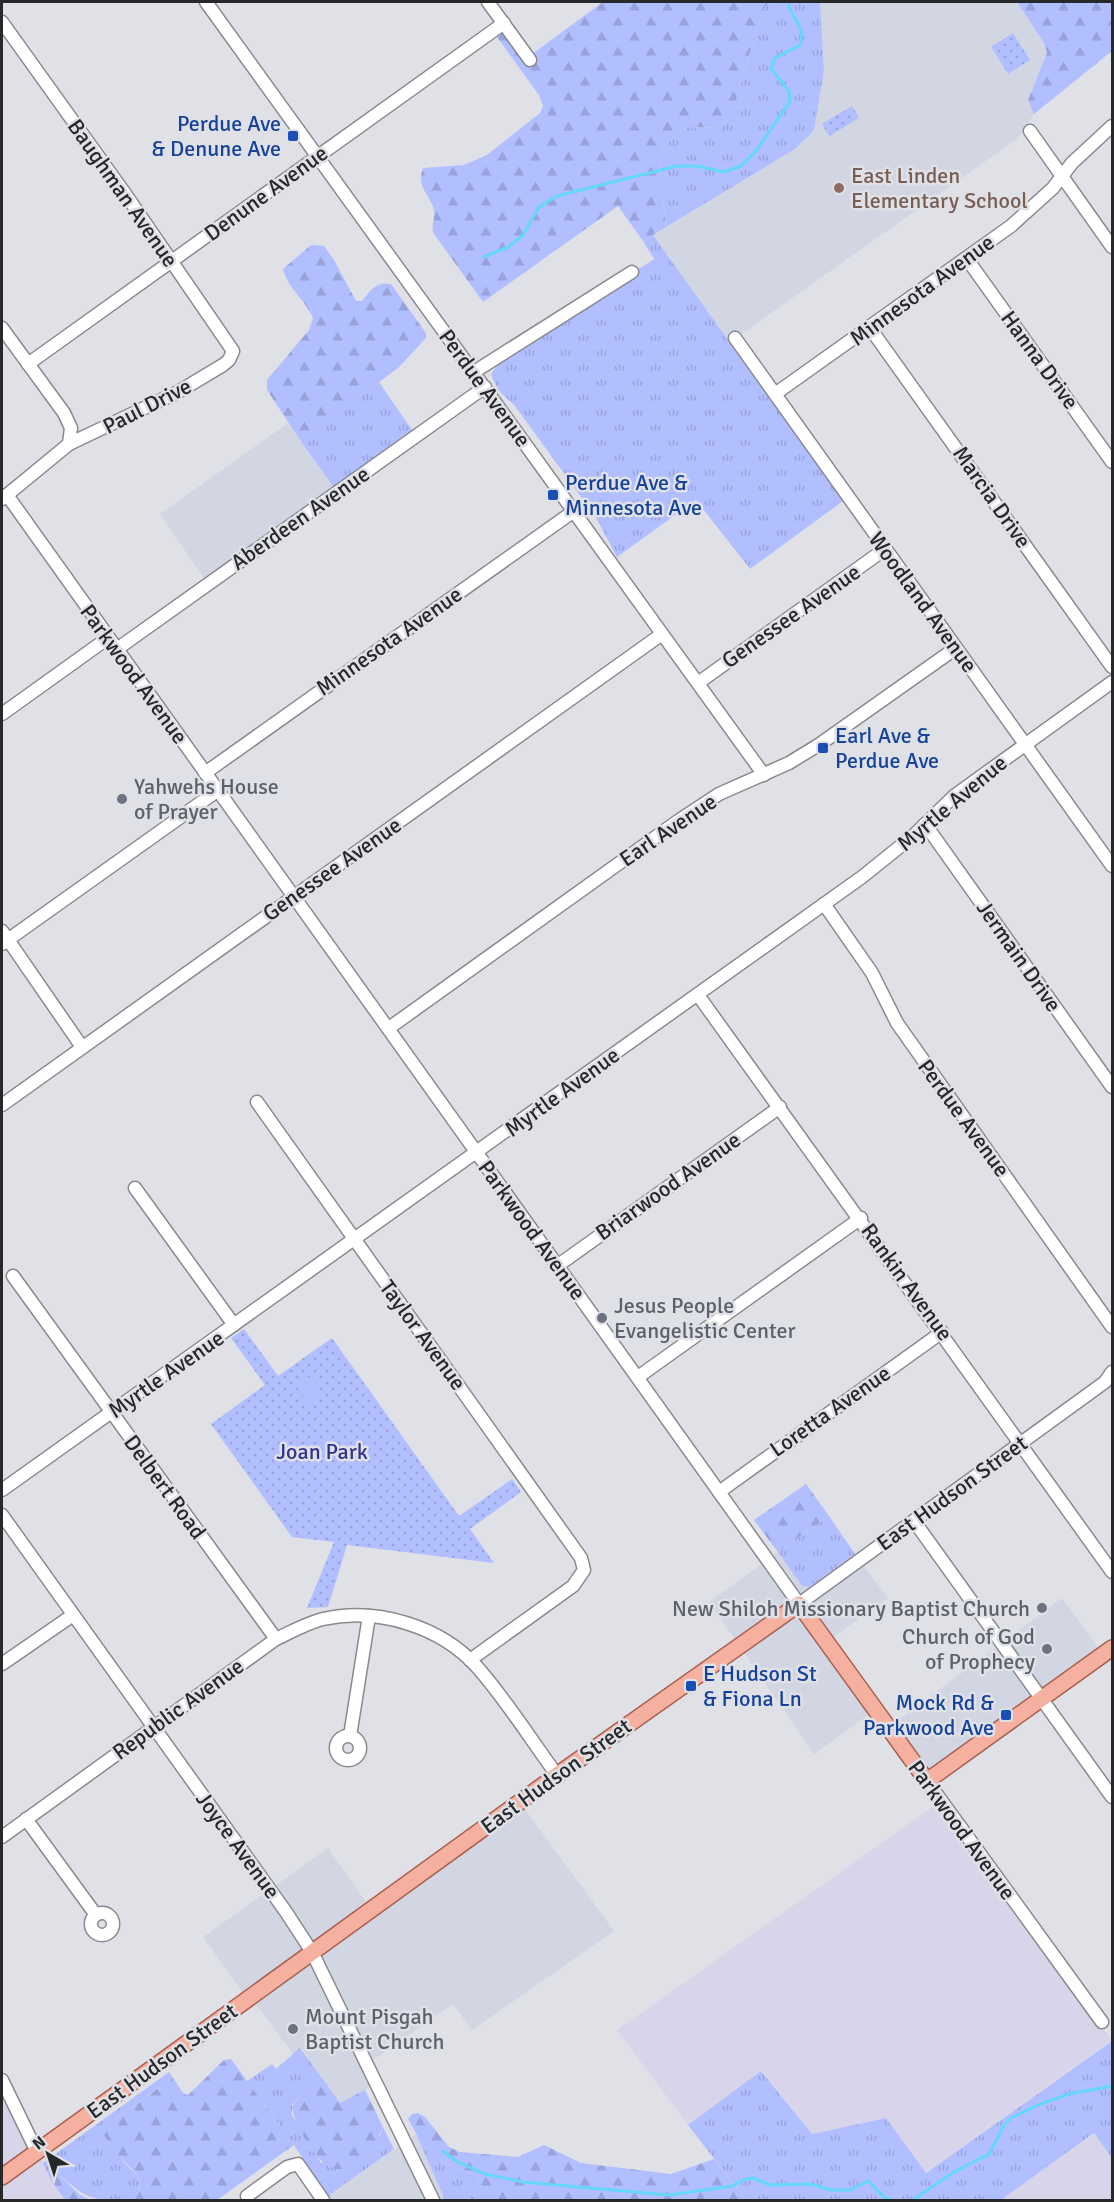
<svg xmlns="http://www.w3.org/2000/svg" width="1114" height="2202" viewBox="0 0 1114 2202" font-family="Signika,sans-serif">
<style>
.built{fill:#d2d5e2}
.industrial{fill:#d8d5eb}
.grass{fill:url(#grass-tufts)}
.forest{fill:url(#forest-firs)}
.park{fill:url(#park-dots)}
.garden{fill:#b1beff}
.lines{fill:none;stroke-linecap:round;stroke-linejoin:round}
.stream{stroke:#65d7fa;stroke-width:3}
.minor-casing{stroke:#898a8f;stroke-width:15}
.major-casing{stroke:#a95f4e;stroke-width:18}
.minor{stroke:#fff;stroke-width:12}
.major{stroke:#f5b0a0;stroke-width:15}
.transit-dot{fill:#1a4fb4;stroke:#e0e1e7;stroke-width:2}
.education-dot{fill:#8d6e63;stroke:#e0e1e7;stroke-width:2}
.worship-dot{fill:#6b7280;stroke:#e0e1e7;stroke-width:2}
.labels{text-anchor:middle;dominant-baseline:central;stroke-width:5;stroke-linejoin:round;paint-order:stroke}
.transit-label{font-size:22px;fill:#164399;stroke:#e0e1e7;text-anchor:start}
.education-label{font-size:22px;fill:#785e54;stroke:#e0e1e7;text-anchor:start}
.street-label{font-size:22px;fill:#27282a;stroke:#e0e1e7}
.worship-label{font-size:22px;fill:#5b616d;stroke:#e0e1e7;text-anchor:start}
.park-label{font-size:22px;fill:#31348d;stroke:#e0e1e7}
</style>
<defs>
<pattern id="grass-tufts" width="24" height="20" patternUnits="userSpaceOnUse" patternTransform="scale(1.5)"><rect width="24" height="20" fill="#b1beff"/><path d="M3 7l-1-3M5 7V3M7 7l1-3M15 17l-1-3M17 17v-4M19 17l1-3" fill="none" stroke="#98a3db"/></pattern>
<pattern id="forest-firs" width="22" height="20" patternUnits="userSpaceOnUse" patternTransform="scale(1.5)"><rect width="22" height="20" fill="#b1beff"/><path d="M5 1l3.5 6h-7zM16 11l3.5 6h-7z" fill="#98a3db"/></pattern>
<pattern id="park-dots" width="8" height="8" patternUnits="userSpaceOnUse" patternTransform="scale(1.5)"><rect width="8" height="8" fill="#b1beff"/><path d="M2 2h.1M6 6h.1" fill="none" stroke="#98a3db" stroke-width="1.8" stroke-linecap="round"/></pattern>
</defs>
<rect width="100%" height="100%" fill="#e0e1e7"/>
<g class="built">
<path d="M820 2H1017L1044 43 1047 53 1028 100 1034 114 1018 138 729 343 653 235 795 149 814 130 824 70Z"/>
<path d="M288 423 337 493 208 584 160 514Z"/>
<path d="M778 1552 802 1586 808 1587 855 1554 888 1598 828 1641 877 1709 814 1754 709 1602Z"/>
<path d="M1062 1598 1102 1653 928 1783 889 1727Z"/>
<path d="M519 1801 614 1931 472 2030 453 2004 369 2063 377 2083 340 2104 301 2048 293 2054 258 2007 241 1990 203 1937 328 1848 371 1909Z"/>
<path d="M416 2134 445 2200H331L328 2196Z"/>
</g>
<g class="industrial">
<path d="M941 1801 1112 2040 925 2173 886 2118 812 2134 762 2071 688 2125 617 2030Z"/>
<path d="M2 2074 51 2179 65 2200H2Z"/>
<path d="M1095 2133 1112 2158V2200H1001Z"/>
</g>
<g class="grass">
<path d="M770 2H820L824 70 814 130 795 149 666 227 659 160 664 145 688 127 718 128 731 117 763 9Z"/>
<path d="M653 235 843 501 750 569 696 500 617 557 595 516 515 406 499 391 491 375C500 352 626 278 654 259L643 241Z"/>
<path d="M379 382 412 430 334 488 300 440Z"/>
<path d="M829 1516 855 1554 809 1587 802 1586 778 1552Z"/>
<path d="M1112 2041V2158L1094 2133 1001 2200H746L688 2125 761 2071 812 2134 886 2118 926 2173Z"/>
<path d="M300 2048 325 2082 302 2095 292 2105V2115L321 2163 380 2136 383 2127 394 2149 328 2196 294 2145 247 2081 272 2064 276 2069Z"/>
<path d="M169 2072 173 2078 107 2125C111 2136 115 2147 120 2156 130 2174 150 2174 134 2200 91 2200 91 2202 58 2174L53 2175 51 2180 43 2163Z"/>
<path d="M416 2134C437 2163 445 2163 477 2176L480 2183 470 2200H445Z"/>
</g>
<g class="forest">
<path d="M603 2H770L763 9 731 117 718 128 688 127 664 145 659 160 666 227 643 241 618 206 483 302 434 234C430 225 436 219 434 210 429 193 416 187 423 168L464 165 487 155 540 113 543 106 539 95 497 37 501 30 528 57Z"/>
<path d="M1017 2H1112V51L1034 114 1028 100 1047 53 1044 43Z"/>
<path d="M311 245 324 246 334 260 356 301H362C371 290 376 281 391 284L426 333V338L398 368 300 440 267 390V380L309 330 313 318C305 299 288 289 283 269Z"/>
<path d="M806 1484 829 1516 778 1552 754 1520Z"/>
<path d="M231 2059 294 2145 217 2200H134C148 2178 135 2173 122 2159 115 2152 109 2143 104 2135L107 2125 173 2078 183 2093 188 2095 224 2060Z"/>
<path d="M325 2082 340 2103 365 2090 383 2127C379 2138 372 2145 365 2154 339 2185 318 2163 303 2135 298 2125 293 2117 292 2106L302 2095Z"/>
<path d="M418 2113 425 2117 449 2147 460 2152 518 2157 544 2145 581 2163 671 2174 714 2159 746 2200H470L480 2183 477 2176C438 2160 429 2159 408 2119L412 2114Z"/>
<path d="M58 2174 79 2194 90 2200H65L51 2180 53 2175Z"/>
</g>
<g class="park">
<path d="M1013 33 1030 60 1008 74 991 47Z"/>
<path d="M852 106 859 118 829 136 822 124Z"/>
<path d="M244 1329 278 1376 332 1338 459 1516 512 1479 521 1492 470 1529 494 1563 347 1545 328 1607 307 1608 334 1542 292 1537 211 1424 265 1385 231 1338Z"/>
</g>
<path class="garden" d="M311 1376 324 1395 310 1405 296 1386Z"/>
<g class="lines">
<g class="stream">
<path d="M484 257 508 247 523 235 539 207 557 196 677 166H697L724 172 741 166 756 151 790 101 789 91 771 69 775 58 800 45C806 23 790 19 788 2"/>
<path d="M443 2151 456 2161 485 2174 523 2182 669 2195 732 2186 743 2180 753 2178 770 2185 810 2184 831 2190H850L868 2181 885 2198 892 2200"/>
<path d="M913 2200 954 2172 989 2154 1005 2124 1011 2118 1038 2105 1069 2094 1112 2086"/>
</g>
<g class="minor-casing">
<g id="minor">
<path d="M206 2 764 775"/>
<path d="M488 2 530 60"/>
<path d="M2 22 126 195 233 351 229 360 223 365 178 392 69 444 2 499"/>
<path d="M1030 131 1112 247"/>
<path d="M967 259 1112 462"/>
<path d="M2 328 64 413 71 428 69 444"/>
<path d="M870 328 1112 667"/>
<path d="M735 338 1112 866"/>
<path d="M28 364 504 23"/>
<path d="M474 372 632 272"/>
<path d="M775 394 1011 226 1053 188 1072 163 1112 126"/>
<path d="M7 495 799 1604 1105 1382 1112 1372"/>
<path d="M117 649 485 387"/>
<path d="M698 683 885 549"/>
<path d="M2 714 108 638"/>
<path d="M205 773 574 511"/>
<path d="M925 824 1112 1087"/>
<path d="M824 904 872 973 897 1023 1112 1327"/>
<path d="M2 931 82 1047"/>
<path d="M2 944 217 791"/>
<path d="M698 995 1112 1572"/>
<path d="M389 1028 678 821 719 794 789 763 820 744 956 648"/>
<path d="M257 1102 581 1558 584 1570 573 1586 470 1660"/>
<path d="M2 1105 662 634"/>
<path d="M135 1188 234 1325"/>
<path d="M557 1266 780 1107"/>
<path d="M13 1276 276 1639"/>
<path d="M638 1377 861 1218"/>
<path d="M2 1490 862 877 913 836 954 796 1112 682"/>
<path d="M719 1492 942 1332"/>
<path d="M2 1515 286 1912 312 1952 433 2200"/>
<path d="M914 1521 1112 1797"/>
<path d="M2 1664 73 1615"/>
<circle cx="348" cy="1748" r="12"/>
<path d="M350 1736 369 1616"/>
<path d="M927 1781 1102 2022"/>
<path d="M26 1819 96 1915"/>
<path d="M2 1837 276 1639C291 1632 307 1623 323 1619 377 1607 441 1626 478 1668 507 1701 531 1740 557 1775"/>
<circle cx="102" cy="1924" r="11"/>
<path d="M2 2080 37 2152"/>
<path d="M247 2196 287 2167 298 2164 323 2200"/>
</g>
</g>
<g class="major-casing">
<path id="major" d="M2 2177 557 1775 799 1604 927 1781 1112 1648"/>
</g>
<use href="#minor" class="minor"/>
<use href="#major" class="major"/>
</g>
<g class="transit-dot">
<rect x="287" y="130" width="12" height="12" rx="3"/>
<rect x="547" y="489" width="12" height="12" rx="3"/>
<rect x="817" y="742" width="12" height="12" rx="3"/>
<rect x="685" y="1680" width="12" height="12" rx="3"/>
<rect x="1000" y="1709" width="12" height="12" rx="3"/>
</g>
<circle class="education-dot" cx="839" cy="188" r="6"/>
<g class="worship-dot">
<circle cx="122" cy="799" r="6"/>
<circle cx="602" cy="1318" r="6"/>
<circle cx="1042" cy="1608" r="6"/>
<circle cx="1047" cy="1649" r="6"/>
<circle cx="293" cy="2029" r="6"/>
</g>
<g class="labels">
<g class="transit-label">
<text x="281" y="123" text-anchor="end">Perdue Ave<tspan x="281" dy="25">&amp; Denune Ave</tspan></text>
<text x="565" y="482">Perdue Ave &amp;<tspan x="565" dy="25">Minnesota Ave</tspan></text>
<text x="835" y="735">Earl Ave &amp;<tspan x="835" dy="25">Perdue Ave</tspan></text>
<text x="703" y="1673">E Hudson St<tspan x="703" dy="25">&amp; Fiona Ln</tspan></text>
<text x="994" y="1702" text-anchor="end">Mock Rd &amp;<tspan x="994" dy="25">Parkwood Ave</tspan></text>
</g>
<g class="education-label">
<text x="851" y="175">East Linden<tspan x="851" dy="25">Elementary School</tspan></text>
</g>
<g class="street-label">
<text transform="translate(123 193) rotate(55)">Baughman Avenue</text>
<text transform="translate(266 193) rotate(-36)">Denune Avenue</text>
<text transform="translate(922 290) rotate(-36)">Minnesota Avenue</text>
<text transform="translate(1040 360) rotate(54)">Hanna Drive</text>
<text transform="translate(485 388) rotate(54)">Perdue Avenue</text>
<text transform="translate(147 406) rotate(-27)">Paul Drive</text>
<text transform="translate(992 497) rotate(55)">Marcia Drive</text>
<text transform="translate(300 518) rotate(-35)">Aberdeen Avenue</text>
<text transform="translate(923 602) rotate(54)">Woodland Avenue</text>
<text transform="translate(791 616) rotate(-35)">Genessee Avenue</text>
<text transform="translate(389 641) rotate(-35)">Minnesota Avenue</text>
<text transform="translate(134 674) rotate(54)">Parkwood Avenue</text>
<text transform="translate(952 803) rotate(-40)">Myrtle Avenue</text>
<text transform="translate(668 830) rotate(-34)">Earl Avenue</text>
<text transform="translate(332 869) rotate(-35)">Genessee Avenue</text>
<text transform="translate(1019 956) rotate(55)">Jermain Drive</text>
<text transform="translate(562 1092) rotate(-36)">Myrtle Avenue</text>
<text transform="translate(964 1118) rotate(54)">Perdue Avenue</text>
<text transform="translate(668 1186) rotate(-35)">Briarwood Avenue</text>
<text transform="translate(532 1230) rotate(54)">Parkwood Avenue</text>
<text transform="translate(907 1282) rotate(54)">Rankin Avenue</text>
<text transform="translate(423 1335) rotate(54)">Taylor Avenue</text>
<text transform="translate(166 1374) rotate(-35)">Myrtle Avenue</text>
<text transform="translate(830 1411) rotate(-35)">Loretta Avenue</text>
<text transform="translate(165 1487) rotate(54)">Delbert Road</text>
<text transform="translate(952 1493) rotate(-36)">East Hudson Street</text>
<text transform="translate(178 1709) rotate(-36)">Republic Avenue</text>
<text transform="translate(556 1776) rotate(-36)">East Hudson Street</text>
<text transform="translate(962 1830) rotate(54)">Parkwood Avenue</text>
<text transform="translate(238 1845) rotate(54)">Joyce Avenue</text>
<text transform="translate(162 2061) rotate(-36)">East Hudson Street</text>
</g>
<g class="worship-label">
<text x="134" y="786">Yahwehs House<tspan x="134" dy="25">of Prayer</tspan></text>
<text x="614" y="1305">Jesus People<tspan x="614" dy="25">Evangelistic Center</tspan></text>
<text x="1030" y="1608" text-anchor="end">New Shiloh Missionary Baptist Church</text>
<text x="1035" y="1636" text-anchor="end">Church of God<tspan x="1035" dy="25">of Prophecy</tspan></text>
<text x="305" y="2016">Mount Pisgah<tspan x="305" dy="25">Baptist Church</tspan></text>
</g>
<g class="park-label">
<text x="322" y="1451">Joan Park</text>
</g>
</g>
<rect width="1114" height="2202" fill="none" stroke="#27282a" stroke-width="6"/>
<g transform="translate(48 2154) rotate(321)" stroke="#e0e1e7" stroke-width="4.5" paint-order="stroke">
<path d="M0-4.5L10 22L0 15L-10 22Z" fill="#27282a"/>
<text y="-9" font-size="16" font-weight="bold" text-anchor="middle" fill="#27282a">N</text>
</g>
</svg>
